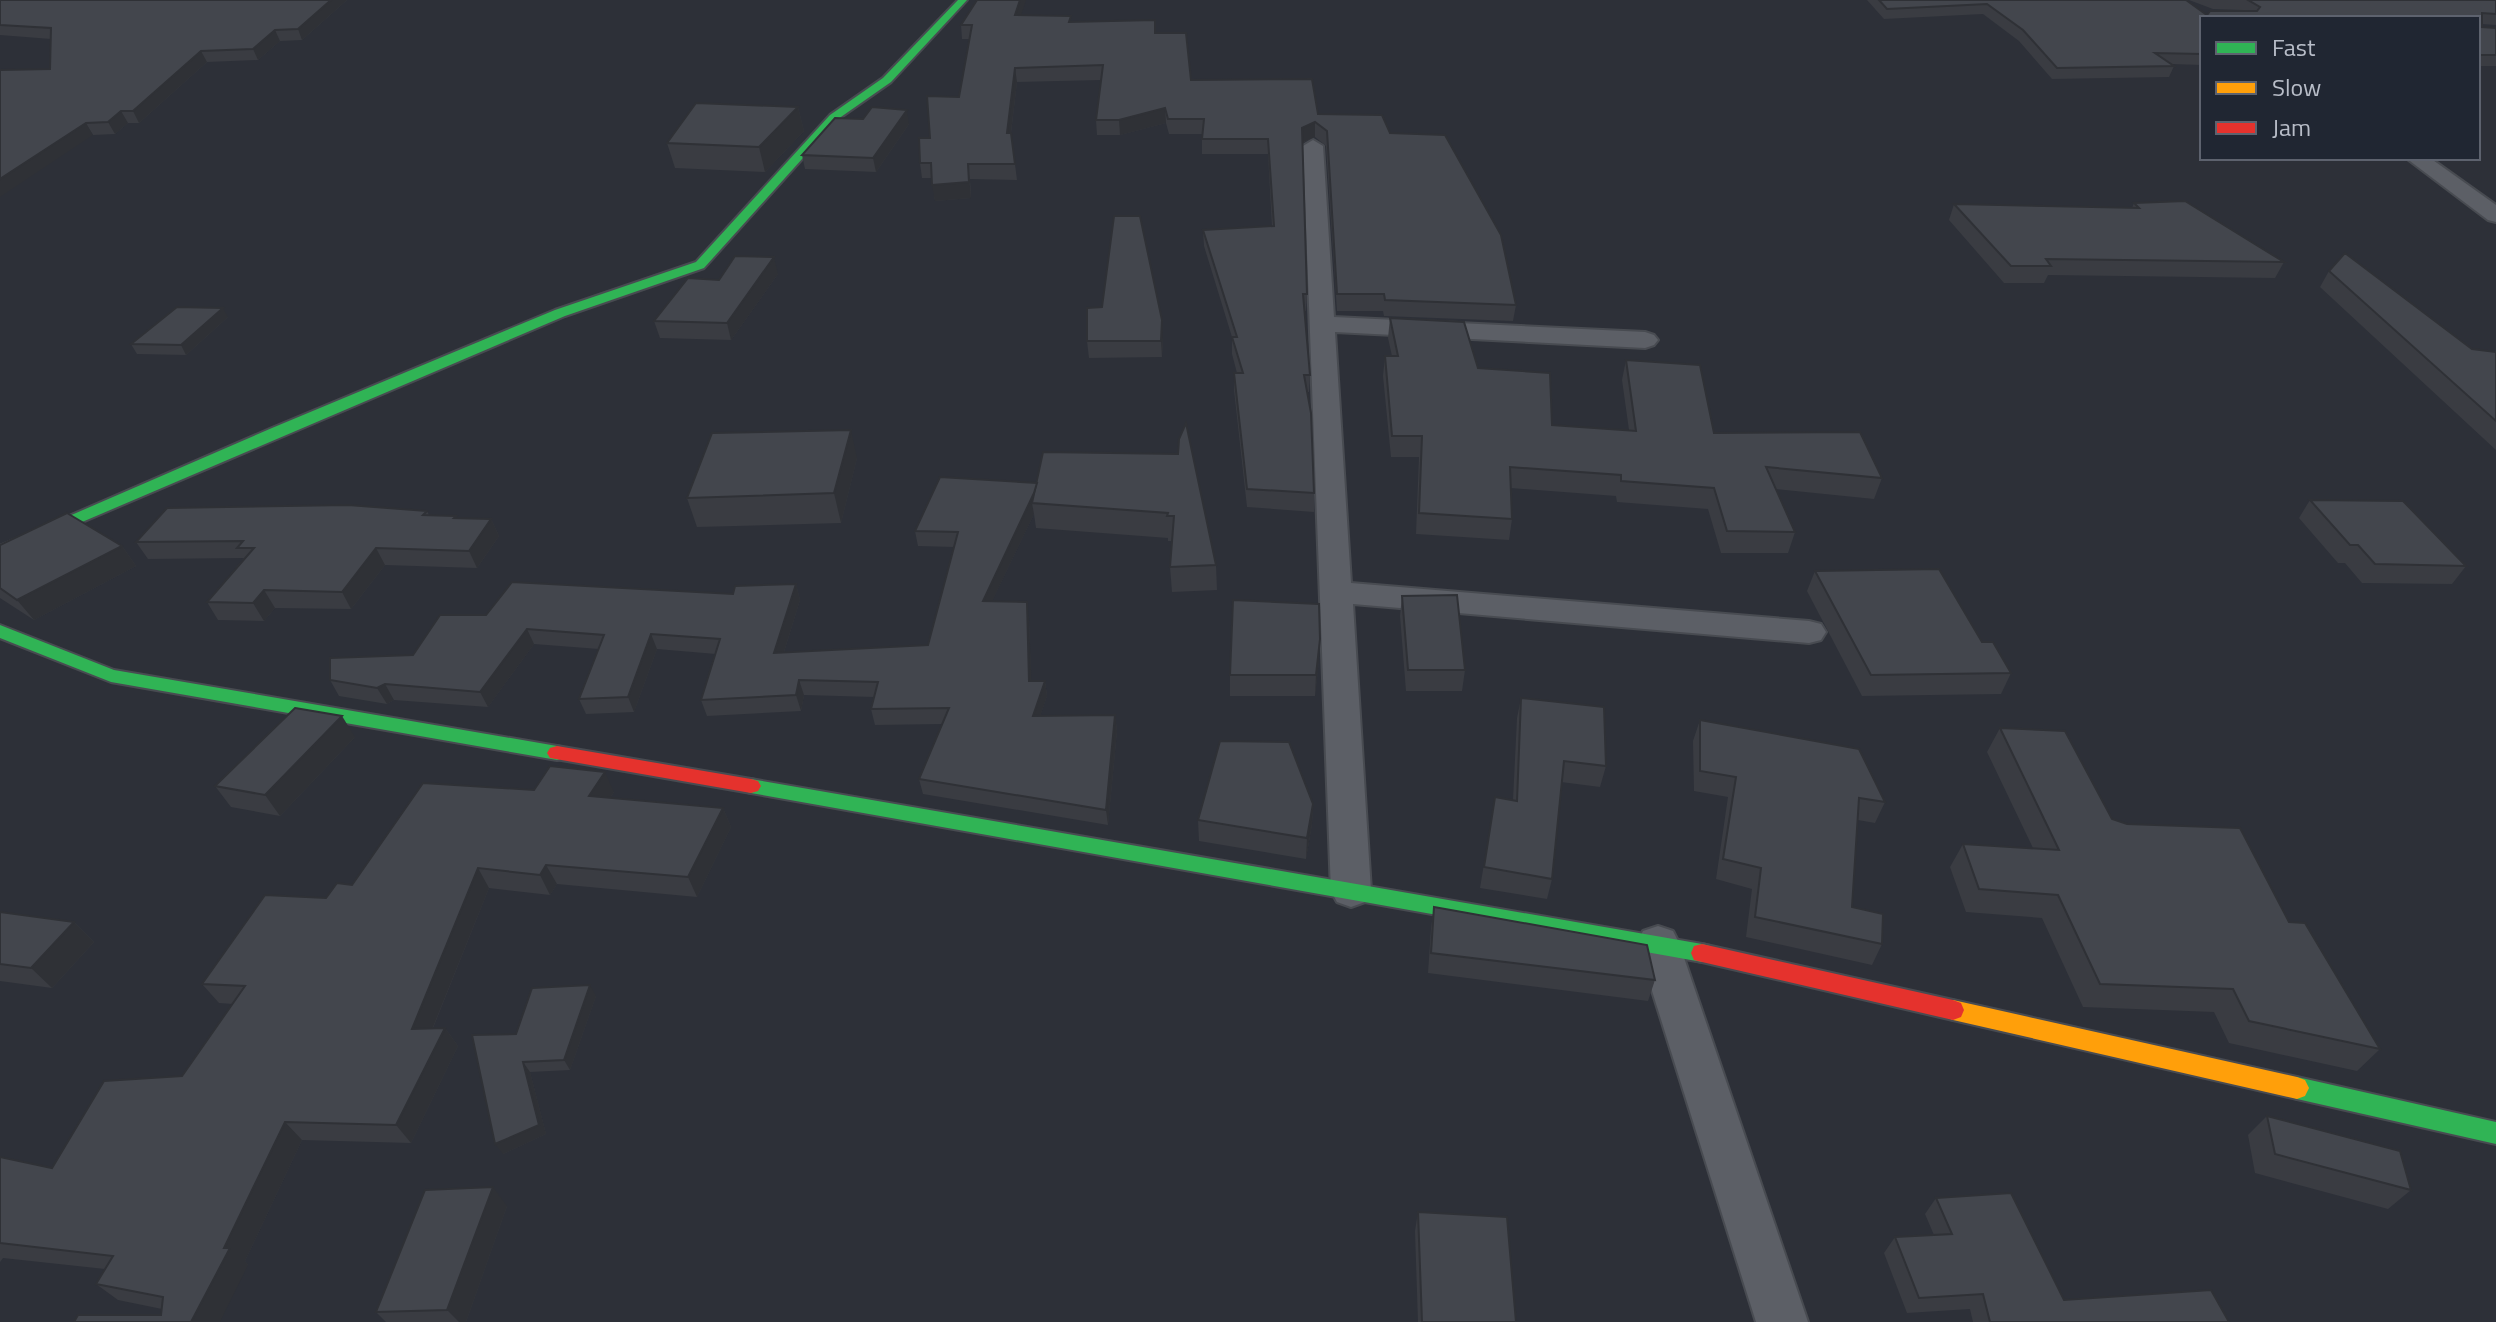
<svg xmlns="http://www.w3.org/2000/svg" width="2496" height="1322" viewBox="0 0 2496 1322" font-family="'Titillium Web',sans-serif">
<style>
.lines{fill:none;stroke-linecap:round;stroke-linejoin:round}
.street-casing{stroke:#484b51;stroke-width:4}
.fast-casing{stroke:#484b51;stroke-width:4}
.slow-casing{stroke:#484b51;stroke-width:4}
.jam-casing{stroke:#484b51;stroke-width:4}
.street{fill:#5c5f66;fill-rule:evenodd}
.fast{fill:#30b455;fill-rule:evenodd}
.slow{fill:#ff9f0a;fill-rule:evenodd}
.jam{fill:#e5322d;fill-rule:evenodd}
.wall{fill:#3a3c42}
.shaded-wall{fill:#2f3136}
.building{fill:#43464d;stroke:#2f3136;stroke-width:2}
</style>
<rect width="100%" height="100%" fill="#2d3038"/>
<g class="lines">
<g class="street-casing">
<g id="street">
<path d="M1313 140 1323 146 1334 317 1645 332 1654 335 1658 340 1654 345 1645 348 1335 332 1351 583 1809 621 1821 624 1826 632 1821 640 1809 643 1353 604 1371 891 1365 902 1351 907 1337 902 1331 891 1303 146Z"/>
<path d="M2406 158H2430L2496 205V222L2488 220Z"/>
<path d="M1658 926 1673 931 1679 943 1808 1322H1756L1637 943 1643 931Z"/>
</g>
</g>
<g class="fast-casing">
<g id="fast">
<path d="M958 0H967L891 82 838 119 704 268 565 316 0 557V546L272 428 555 310 696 262 830 115 883 78Z"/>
<path d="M0 625 114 670 557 746 564 748 567 753 564 758 557 760 111 682 0 638Z"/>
<path d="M751 779 1702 944 1710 946 1713 953 1710 960 1702 962 751 793 744 791 741 786 744 781Z"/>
<path d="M2297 1077 2496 1122V1144L2297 1099 2289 1096 2285 1088 2289 1080Z"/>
</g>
</g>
<g class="slow-casing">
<path id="slow" d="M1953 1000 2297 1077 2305 1080 2309 1088 2305 1096 2297 1099 1953 1020 1945 1017 1942 1010 1945 1003Z"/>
</g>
<g class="jam-casing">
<g id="jam">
<path d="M557 746 751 779 758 781 761 786 758 791 751 793 550 758 547 753 550 748Z"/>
<path d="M1702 944 1953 1000 1961 1003 1964 1010 1961 1017 1953 1020 1702 962 1694 960 1691 953 1694 946Z"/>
</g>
</g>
<use href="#street" class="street"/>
<use href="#fast" class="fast"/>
<use href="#slow" class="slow"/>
<use href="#jam" class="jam"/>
</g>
<g class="wall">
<path d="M0 0H347L302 40 280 41 258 60 207 62 139 123H128L115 134 93 135 50 69 51 39 0 35Z"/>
<path d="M1867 0H2186L2207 15 2243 10 2213 9 2189 0H2496V25L2482 24V27L2496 28V66H2478V18H2202V65L2171 64 2174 66 2169 77 2052 79 2019 41 1983 14 1884 19Z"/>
<path d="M1021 16 1155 33 1191 80 1390 133 1516 305 1513 321 1384 316 1383 311H1337L1326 146 1315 137 1302 143 1307 294 1306 311H1305L1310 375 1309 392H1308L1314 493V512L1247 507 1234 390V373H1237L1232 354V337L1204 246 1203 230 1272 226 1268 154H1202V134H1169L1166 123 1120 135H1097L1096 120 1101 80 1017 82 1011 133 1017 180 970 179 971 198 935 201 932 178H922L920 163 930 138 959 97 969 39H962L961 25Z"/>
<path d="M798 107 804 131 765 172 675 168 667 143Z"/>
<path d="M863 119 909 124 876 172 805 169 802 155Z"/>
<path d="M2134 203 2284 262 2275 278 2048 275 2044 283H2004L1949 220 1954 204 2132 208Z"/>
<path d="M2329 271 2472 349 2496 352V450L2320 287Z"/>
<path d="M778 274 731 340 660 338 654 321 719 280Z"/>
<path d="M228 317 186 355 137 354 131 344Z"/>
<path d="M1390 318 1478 368 1552 425 1629 430 1622 380 1626 360 1714 433 1882 478 1874 499 1776 489 1795 532 1788 553H1721L1708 509 1617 502 1616 496 1511 488 1512 519 1509 540 1416 534 1419 457H1391L1383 376 1385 356H1392L1388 338Z"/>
<path d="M1163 337 1162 357 1089 358 1087 341Z"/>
<path d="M1178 454 1216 565 1217 590 1172 592 1170 567 1172 541H1168V538L1036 528 1034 514 992 601 1029 618 1031 681H1045L1047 696 1040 716 1115 715 1117 731 1108 825 923 794 919 779 942 724 875 725 871 709 874 697 804 695 801 711 707 716 701 700 716 654 657 649 634 712 586 714 579 699 599 649 534 644 488 707 394 700 387 704 339 696 330 680 413 655 486 615 733 594 796 584 800 600 784 652 928 645 954 547 918 546 915 531 1037 483Z"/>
<path d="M857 458 841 523 697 527 687 498Z"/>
<path d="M2310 500 2466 566 2452 584 2362 583 2345 563H2338L2299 518Z"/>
<path d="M427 511 429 515 457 518 491 519 499 536 477 568 385 565 351 609 275 608 264 621 218 620 207 602 244 558 148 559 136 542Z"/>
<path d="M0 545 122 546 136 566 34 620 0 598Z"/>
<path d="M1815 571 1982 642 2011 673 2001 694 1862 696 1807 591Z"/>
<path d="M1402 596 1465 670 1462 691H1406L1400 616Z"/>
<path d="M1319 660 1315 696H1230V675Z"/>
<path d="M1521 698 1606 766 1600 787 1561 782 1552 879 1547 899 1480 888 1495 797 1513 800 1517 718Z"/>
<path d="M1700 720 1885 802 1875 823 1858 820 1852 907 1882 944 1872 965 1746 937 1752 889 1716 879 1728 797 1694 791 1693 741Z"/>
<path d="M2000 728 2112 819 2289 922 2380 1049 2357 1071 2229 1043 2214 1012 2083 1007 2042 918 1966 912 1950 867 1963 844 2033 848 1987 752Z"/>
<path d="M355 737 280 816 231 807 215 786Z"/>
<path d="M534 790 614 792 610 798 723 808 731 827 697 897 557 884 550 895 489 888 433 1028H445L458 1046 411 1143 302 1140 245 1261 248 1265 161 1315 162 1309 118 1300 96 1284 105 1269 3 1258 0 1262V1157L52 1168 182 1076 233 1004 219 1003 202 984 326 898Z"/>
<path d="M1313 804 1312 824 1306 859 1199 841 1198 820Z"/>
<path d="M1434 907 1655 980 1648 1001 1428 973 1431 928Z"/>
<path d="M0 912 74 922 94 942 52 988 0 981Z"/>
<path d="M596 996 570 1070 530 1072 546 1134 503 1154 516 1034Z"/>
<path d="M2267 1116 2411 1190 2388 1209 2255 1173 2248 1135Z"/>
<path d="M1936 1198 2064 1300 2229 1322H1973L1970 1309 1907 1313 1884 1253 1895 1237 1934 1235 1925 1214Z"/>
<path d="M507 1206 466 1322H386L376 1312Z"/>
<path d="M1418 1212 1516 1322H1418L1415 1231Z"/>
</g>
<g class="shaded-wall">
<path d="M331 0H347L302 40 298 29Z"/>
<path d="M1020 0H1026L1017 29 1015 15Z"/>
<path d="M275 30 280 41 258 60 253 49Z"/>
<path d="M201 51 207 62 139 123 133 111Z"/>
<path d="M1015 68 1017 82 1009 148 1007 133Z"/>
<path d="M798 107 804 131 765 172 759 147Z"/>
<path d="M1165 108 1166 123 1120 135 1119 120Z"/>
<path d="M907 110 909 124 876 172 873 158Z"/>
<path d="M121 111 128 123 115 134 108 122Z"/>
<path d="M1315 122V137L1301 143 1302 128Z"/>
<path d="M86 123 93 135 0 197V179Z"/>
<path d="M968 164 971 198 935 201 932 185Z"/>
<path d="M774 257 778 274 731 340 727 323Z"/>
<path d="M223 308 228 317 186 355 181 345Z"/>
<path d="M1162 320 1163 337 1162 357 1161 341Z"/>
<path d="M851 430 857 458 841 523 834 493Z"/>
<path d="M1039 483 1032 503 1034 514 985 616 983 601Z"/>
<path d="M491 519 499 536 477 568 469 551Z"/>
<path d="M122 546 136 566 34 620 17 600Z"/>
<path d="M376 548 385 565 351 609 342 592Z"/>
<path d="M796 584 800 600 779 668 774 653Z"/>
<path d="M264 590 275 608 264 621 253 603Z"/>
<path d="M1027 602 1029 618 1032 696 1029 681Z"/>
<path d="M527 629 534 644 488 707 480 692Z"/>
<path d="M651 634 657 649 634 712 628 697Z"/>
<path d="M1320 639 1319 660 1315 696 1316 675Z"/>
<path d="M799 680 804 695 801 711 796 695Z"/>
<path d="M1045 681 1047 696 1035 731 1033 716Z"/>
<path d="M385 684 394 700 387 704 377 688Z"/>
<path d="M1115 715 1117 731 1108 825 1106 810Z"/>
<path d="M342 716 355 737 280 816 265 795Z"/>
<path d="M605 772 614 792 598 816 589 796Z"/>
<path d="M1313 804 1312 824 1306 859 1307 838Z"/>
<path d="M723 808 731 827 697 897 688 877Z"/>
<path d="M546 865 557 884 550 895 540 875Z"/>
<path d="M478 868 489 888 425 1047 412 1029Z"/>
<path d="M74 922 94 942 52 988 31 968Z"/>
<path d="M590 985 596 996 570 1070 564 1060Z"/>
<path d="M445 1028 458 1046 411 1143 396 1125Z"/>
<path d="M523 1062 530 1072 546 1134 503 1154 495 1144Z"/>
<path d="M285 1122 302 1140 245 1261 248 1265 220 1322H191L224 1248Z"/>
<path d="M493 1187 507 1206 466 1322H459L447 1310Z"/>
</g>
<g class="building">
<path d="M0 0H331L298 29 275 30 253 49 201 51 133 111H121L108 122 86 123 0 179V70L50 69 51 28 0 25Z"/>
<path d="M977 0H1020L1015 15 1071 16 1069 22 1155 20V33H1186L1191 80 1312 79 1318 114 1382 115 1390 133 1445 135 1501 235 1516 305 1385 300 1384 294H1337L1327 131 1315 122 1302 128 1307 294H1303L1310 375H1304L1311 413 1314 493 1247 489 1234 373H1243L1232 337H1237L1203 230 1274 226 1268 139H1202L1204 119H1168L1165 108 1119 120H1096L1103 65 1015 68 1007 133H1011L1015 164H968L969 182 932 185 931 163H920L919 138H930L927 96 959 97 972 25H961Z"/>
<path d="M1879 0H2186L2207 15 2210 11H2257L2260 7 2248 0H2496V14L2482 13V27L2496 28V55H2478V18H2202V54L2155 53 2174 66 2057 68 2023 30 1987 4 1887 9Z"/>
<path d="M696 103 798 107 759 147 667 143Z"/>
<path d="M872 107 907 110 873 158 802 155 835 118 863 119Z"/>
<path d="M2185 201 2284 262 2046 259 2051 266H2011L1954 204 2139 208 2134 203Z"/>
<path d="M1114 216H1140L1162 320 1161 341H1087V308L1102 307Z"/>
<path d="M2345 253 2472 349 2496 352V421L2329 271Z"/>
<path d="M735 256 774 257 727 323 654 321 688 278 719 280Z"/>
<path d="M177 307 223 308 181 345 131 344Z"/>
<path d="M1390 318 1464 322 1478 368 1550 373 1552 425 1636 431 1626 360 1700 365 1714 433 1860 432 1882 478 1766 467 1795 532 1727 531 1714 488 1621 481V475L1510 467 1512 519 1419 513 1422 436H1392L1385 356H1398Z"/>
<path d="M1186 423 1216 565 1170 567 1174 516H1167L1168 513 1032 503 1043 452 1178 454 1179 439Z"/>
<path d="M851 430 834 493 687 498 712 433Z"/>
<path d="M940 477 1037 483 1034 493 983 601 1027 602 1029 681H1045L1033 716 1115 715 1106 810 919 779 949 708 871 709 878 682 799 680 796 695 701 700 720 639 651 634 628 697 579 699 604 635 527 629 480 692 385 684 377 688 330 680V658L413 655 440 615H486L512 582 733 594 735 586 796 584 774 653 928 645 958 532 915 531Z"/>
<path d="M2310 500 2403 501 2466 566 2375 564 2358 545H2350Z"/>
<path d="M348 505 427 511 423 515 456 516 454 518 491 519 469 551 376 548 342 592 264 590 253 603 207 602 254 548H237L243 541 136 542 167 508Z"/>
<path d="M67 513 122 546 17 600 0 588V545Z"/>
<path d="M1939 569 1982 642H1993L2011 673 1871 675 1815 571Z"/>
<path d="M1457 595 1465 670H1408L1402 596Z"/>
<path d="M1233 600 1319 604 1320 639 1316 675H1230Z"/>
<path d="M1521 698 1604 707 1606 766 1564 761 1552 879 1484 867 1495 797 1517 801Z"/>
<path d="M295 708 342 716 265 795 215 786Z"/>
<path d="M1700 720 1859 749 1885 802 1859 798 1852 907 1883 914 1882 944 1755 917 1761 868 1723 859 1736 777 1700 771Z"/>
<path d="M2000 728 2065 731 2112 819 2127 824 2240 828 2289 922 2305 923 2380 1049 2249 1021 2233 989 2100 984 2058 895 1979 889 1963 844 2059 850Z"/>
<path d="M1220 741 1289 742 1313 804 1307 838 1198 820Z"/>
<path d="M550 766 605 772 589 796 723 808 688 877 546 865 540 875 478 868 412 1029 445 1028 396 1125 285 1122 224 1248H230L191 1322H74L78 1315H161L163 1297 96 1284 113 1256 0 1243V1157L52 1168 104 1081 182 1076 245 986 202 984 265 895 326 898 337 883 352 885 423 783 534 790Z"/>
<path d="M1434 907 1647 945 1655 980 1431 953Z"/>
<path d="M0 912 74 922 31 968 0 964Z"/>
<path d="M590 985 564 1060 523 1062 539 1125 495 1144 472 1035 516 1034 532 988Z"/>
<path d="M2267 1116 2400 1151 2411 1190 2275 1154Z"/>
<path d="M493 1187 447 1310 376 1312 425 1190Z"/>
<path d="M2011 1193 2064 1300 2211 1290 2229 1322H1990L1983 1294 1919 1298 1895 1237 1952 1234 1936 1198Z"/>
<path d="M1418 1212 1507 1217 1516 1322H1422Z"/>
</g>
<rect x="2200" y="16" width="280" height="144" fill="#202632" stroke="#5d626e" stroke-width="2"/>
<rect x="2216" y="42" width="40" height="12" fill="#30b455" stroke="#5d626e" stroke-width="2"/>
<text x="2272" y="56" font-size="24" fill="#b8bdc8">Fast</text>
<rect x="2216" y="82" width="40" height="12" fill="#ff9f0a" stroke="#5d626e" stroke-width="2"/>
<text x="2272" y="96" font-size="24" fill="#b8bdc8">Slow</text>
<rect x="2216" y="122" width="40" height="12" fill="#e5322d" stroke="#5d626e" stroke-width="2"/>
<text x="2272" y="136" font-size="24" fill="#b8bdc8">Jam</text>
</svg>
